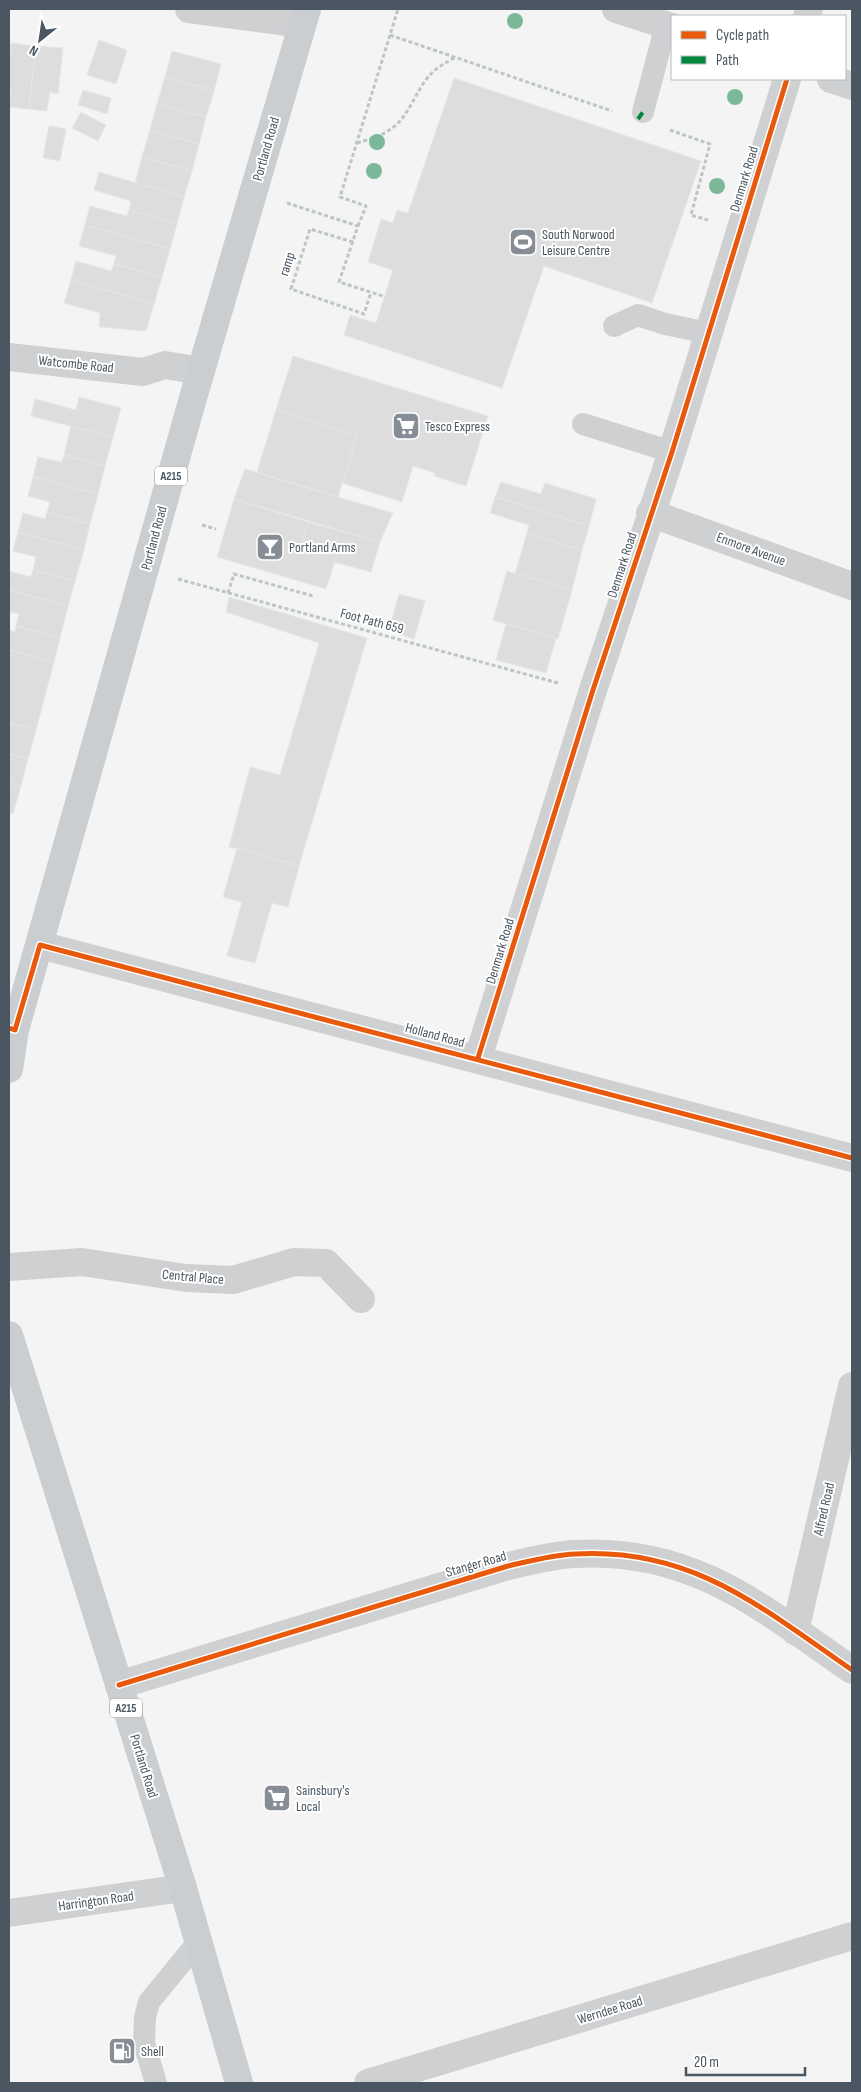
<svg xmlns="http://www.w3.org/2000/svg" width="861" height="2092" viewBox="0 0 861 2092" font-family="'Sofia Sans Condensed',sans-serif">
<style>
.building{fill:#ddddde;stroke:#e5e6e7}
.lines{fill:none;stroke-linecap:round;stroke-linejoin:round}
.path{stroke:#bcc7c4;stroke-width:3;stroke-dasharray:4 2.5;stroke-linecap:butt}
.service{stroke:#ced0d2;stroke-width:22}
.minor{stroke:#ced0d2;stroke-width:28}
.primary{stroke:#caced1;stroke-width:28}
.quiet{stroke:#00873e;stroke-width:4;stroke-dasharray:8 4;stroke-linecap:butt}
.cycleway-casing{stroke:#fff;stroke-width:8}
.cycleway{stroke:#e8590c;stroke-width:5}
.tree{fill:#7ab899}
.labels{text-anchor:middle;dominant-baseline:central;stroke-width:4;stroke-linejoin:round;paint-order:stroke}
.shield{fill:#fff;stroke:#808990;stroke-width:1}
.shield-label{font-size:12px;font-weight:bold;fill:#4a5661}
.street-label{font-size:14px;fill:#4a5661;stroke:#fff}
.poi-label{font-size:14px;fill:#4a5661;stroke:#fff;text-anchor:start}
</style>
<rect width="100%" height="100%" fill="#f4f4f4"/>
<g class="building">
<path d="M99 40 127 50 116 84 87 75Z"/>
<path d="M11 43 36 46 29 109 9 107 11 89H9V64Z"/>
<path d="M36 46 63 48 58 94 50 92 47 111 29 109Z"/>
<path d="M172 51 221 64 214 91 165 77Z"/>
<path d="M165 77 214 91 206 117 157 104Z"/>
<path d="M454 78 701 161 652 303 544 266 502 388 344 335 350 315 376 323 393 270 368 262 381 219 393 223 397 210 408 213Z"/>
<path d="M83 90 111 98 107 114 78 105Z"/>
<path d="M157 104 206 117 199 144 150 130Z"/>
<path d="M81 112 106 125 98 141 72 128Z"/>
<path d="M49 126 66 129 60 161 43 158Z"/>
<path d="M150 130 199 144 192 171 142 157Z"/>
<path d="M142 157 192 171 184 197 135 183Z"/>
<path d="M99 172 184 197 177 224 129 210 131 201 94 190Z"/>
<path d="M90 206 127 216 129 210 177 224 170 249 85 225Z"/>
<path d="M85 225 170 249 162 277 114 264 116 256 79 246Z"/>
<path d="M76 261 111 271 114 264 162 277 154 304 71 280Z"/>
<path d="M71 280 154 304 146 331 99 327 100 313 64 303Z"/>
<path d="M293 356 488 416 466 486 434 476 435 473 413 466 402 502 342 483 357 436 276 410Z"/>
<path d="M79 397 121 408 113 437 31 416 35 399 76 410Z"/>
<path d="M276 410 357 436 338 497 257 472Z"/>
<path d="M71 426 113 437 105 466 64 455Z"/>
<path d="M64 455 105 466 98 494 33 477 38 457 62 462Z"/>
<path d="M245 469 338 497 393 513 380 542 234 499Z"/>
<path d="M33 477 98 494 90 524 47 512 50 502 28 496Z"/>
<path d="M501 482 541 494 545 483 596 499 589 526 495 497Z"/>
<path d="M495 497 589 526 582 550 527 533 529 525 490 513Z"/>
<path d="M234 499 308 522 302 542 338 552 326 589 217 557Z"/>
<path d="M47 512 90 524 84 550 18 532 23 513 45 519Z"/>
<path d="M308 522 380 542 371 572 334 562 338 552 302 542Z"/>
<path d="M18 532 84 550 75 581 33 570 36 557 13 551Z"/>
<path d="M527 533 582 550 572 590 515 574Z"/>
<path d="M33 570 75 581 68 606 9 590V571L31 577Z"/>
<path d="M507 571 572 590 558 639 493 620Z"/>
<path d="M9 590 68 606 60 638 16 626 19 614 9 612Z"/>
<path d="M399 594 425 601 414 639 389 631Z"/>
<path d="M229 597 367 638 299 866 229 847 250 767 280 775 319 643 226 612Z"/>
<path d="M506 624 556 638 546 673 496 660Z"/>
<path d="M16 626 60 638 54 662 9 650V630L15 632Z"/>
<path d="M9 650 54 662 36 730 9 723Z"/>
<path d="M9 723 36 730 28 759 9 754Z"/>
<path d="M9 754 28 759 21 786 9 783Z"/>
<path d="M9 783 21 786 13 814 9 813Z"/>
<path d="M237 848 299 866 288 907 272 903 255 963 227 956 242 902 223 897Z"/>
</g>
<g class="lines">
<g class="path">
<path d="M390 35 612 111"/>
<path d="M670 130 710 144 691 215 708 220"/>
<path d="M357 143C371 139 385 135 396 125 411 111 416 91 429 76 436 68 445 63 454 58"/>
<path d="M287 203 358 226 339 282 383 296"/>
<path d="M358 226 366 206 340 197 398 9"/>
<path d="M353 242 310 229 291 289 364 314 371 292"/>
<path d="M202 525 216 529"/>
<path d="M178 579 558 683"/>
<path d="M228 593 234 574 313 596"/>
</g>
<g class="service">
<path d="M643 112 666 25"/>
<path d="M614 326 638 315 665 324 708 333"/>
<path d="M583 424 672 452"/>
<path d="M156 2083 144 2043 145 2017 149 2002 199 1941"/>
</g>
<g class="minor">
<path d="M189 9 302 24"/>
<path d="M616 9 672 27"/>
<path d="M807 16 809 9"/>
<path d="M831 79 852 86"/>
<path d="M9 357 143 372 165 365 201 371"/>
<path d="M650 513 852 586"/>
<path d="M40 945 852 1158"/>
<path d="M478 1058 592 693 672 452 787 79"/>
<path d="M9 1267 82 1262 186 1278 233 1280 294 1262 326 1263 361 1299"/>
<path d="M795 1631 852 1386"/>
<path d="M119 1685 508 1566C530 1561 552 1555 575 1554 692 1547 762 1608 852 1670"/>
<path d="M9 1913 183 1888"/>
<path d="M368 2083 852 1936"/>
</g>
<g class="primary">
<path d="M9 1069 15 1030 193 398 307 9"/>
<path d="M9 1335 183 1888 239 2083"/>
</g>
<path class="quiet" d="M638 119 643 112"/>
<g class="cycleway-casing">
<g id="cycleway">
<path d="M9 1028 15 1030 40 945 852 1158"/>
<path d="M478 1058 592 693 672 452 787 79"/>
<path d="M119 1685 508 1566C530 1561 552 1555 575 1554 692 1547 762 1608 852 1670"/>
</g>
</g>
<use href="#cycleway" class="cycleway"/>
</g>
<g class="tree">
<circle cx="515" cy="21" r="8"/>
<circle cx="735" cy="97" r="8"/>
<circle cx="377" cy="142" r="8"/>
<circle cx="374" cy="171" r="8"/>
<circle cx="717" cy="186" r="8"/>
</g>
<defs>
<g id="stadium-square" transform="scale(1.4375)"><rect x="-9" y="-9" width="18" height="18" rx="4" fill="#868d94" stroke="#fff"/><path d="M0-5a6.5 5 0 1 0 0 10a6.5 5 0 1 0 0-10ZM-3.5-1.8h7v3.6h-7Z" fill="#fff"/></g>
<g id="supermarket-square" transform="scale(1.4375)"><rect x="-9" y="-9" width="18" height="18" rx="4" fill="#868d94" stroke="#fff"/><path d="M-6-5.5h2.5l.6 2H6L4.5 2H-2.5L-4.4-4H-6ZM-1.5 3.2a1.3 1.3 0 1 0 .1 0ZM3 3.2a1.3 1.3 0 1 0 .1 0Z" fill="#fff"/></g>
<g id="bar-square" transform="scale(1.4375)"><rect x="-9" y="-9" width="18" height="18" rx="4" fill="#868d94" stroke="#fff"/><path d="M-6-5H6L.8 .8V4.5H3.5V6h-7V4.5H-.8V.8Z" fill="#fff"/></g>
<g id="fuel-square" transform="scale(1.4375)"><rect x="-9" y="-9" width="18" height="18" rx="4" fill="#868d94" stroke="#fff"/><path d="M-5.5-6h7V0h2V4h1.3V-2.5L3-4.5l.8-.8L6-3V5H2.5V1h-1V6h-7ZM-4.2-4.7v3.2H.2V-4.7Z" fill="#fff"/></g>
</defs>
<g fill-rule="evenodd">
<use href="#stadium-square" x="523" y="242"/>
<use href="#supermarket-square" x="406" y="426"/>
<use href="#bar-square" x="270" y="547"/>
<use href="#supermarket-square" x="277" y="1798"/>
<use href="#fuel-square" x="122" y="2051"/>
</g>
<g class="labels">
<g class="shield">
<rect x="155" y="466.5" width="32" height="19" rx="4"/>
<rect x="110" y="1698.5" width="32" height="19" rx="4"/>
</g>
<g class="shield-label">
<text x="171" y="476">A215</text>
<text x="126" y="1708">A215</text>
</g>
<g class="street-label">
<text transform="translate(266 149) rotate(-74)">Portland Road</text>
<text transform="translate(744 179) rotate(-73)">Denmark Road</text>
<text transform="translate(287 264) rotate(-72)">ramp</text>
<text transform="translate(76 364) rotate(6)">Watcombe Road</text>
<text transform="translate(154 538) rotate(-75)">Portland Road</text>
<text transform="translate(751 549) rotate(20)">Enmore Avenue</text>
<text transform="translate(622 565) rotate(-72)">Denmark Road</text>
<text transform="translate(372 621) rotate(15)">Foot Path 659</text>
<text transform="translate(500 951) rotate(-73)">Denmark Road</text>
<text transform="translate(435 1035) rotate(15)">Holland Road</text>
<text transform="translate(193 1277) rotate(5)">Central Place</text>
<text transform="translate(824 1509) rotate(-77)">Alfred Road</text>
<text transform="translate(476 1564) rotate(-16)">Stanger Road</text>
<text transform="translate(144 1766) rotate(73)">Portland Road</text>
<text transform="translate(96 1901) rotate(-8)">Harrington Road</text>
<text transform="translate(610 2010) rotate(-17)">Werndee Road</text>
</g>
<g class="poi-label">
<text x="542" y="234">South Norwood<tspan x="542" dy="16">Leisure Centre</tspan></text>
<text x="425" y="426">Tesco Express</text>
<text x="289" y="547">Portland Arms</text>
<text x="296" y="1790">Sainsbury's<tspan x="296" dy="16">Local</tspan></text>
<text x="141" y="2051">Shell</text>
</g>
</g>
<rect width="861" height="2092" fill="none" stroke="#4a5661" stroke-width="20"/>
<rect x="671" y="15" width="175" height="65" fill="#ffffff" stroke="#b7bbc0"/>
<rect x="681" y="31" width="25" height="8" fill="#e8590c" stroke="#b7bbc0"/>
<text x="716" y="40" font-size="15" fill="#4a5661">Cycle path</text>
<rect x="681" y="56" width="25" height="8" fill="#00873e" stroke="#b7bbc0"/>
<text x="716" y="65" font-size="15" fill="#4a5661">Path</text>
<g transform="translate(40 40) rotate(210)" stroke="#ffffff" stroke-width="4" paint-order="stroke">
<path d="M0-4L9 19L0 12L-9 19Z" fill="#4a5661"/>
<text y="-8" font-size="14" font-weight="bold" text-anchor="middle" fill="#4a5661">N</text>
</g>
<path d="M686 2067v8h119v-8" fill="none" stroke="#4a5661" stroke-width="2.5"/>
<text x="694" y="2067" font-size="15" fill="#4a5661" stroke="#ffffff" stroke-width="4" paint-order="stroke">20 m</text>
</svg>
